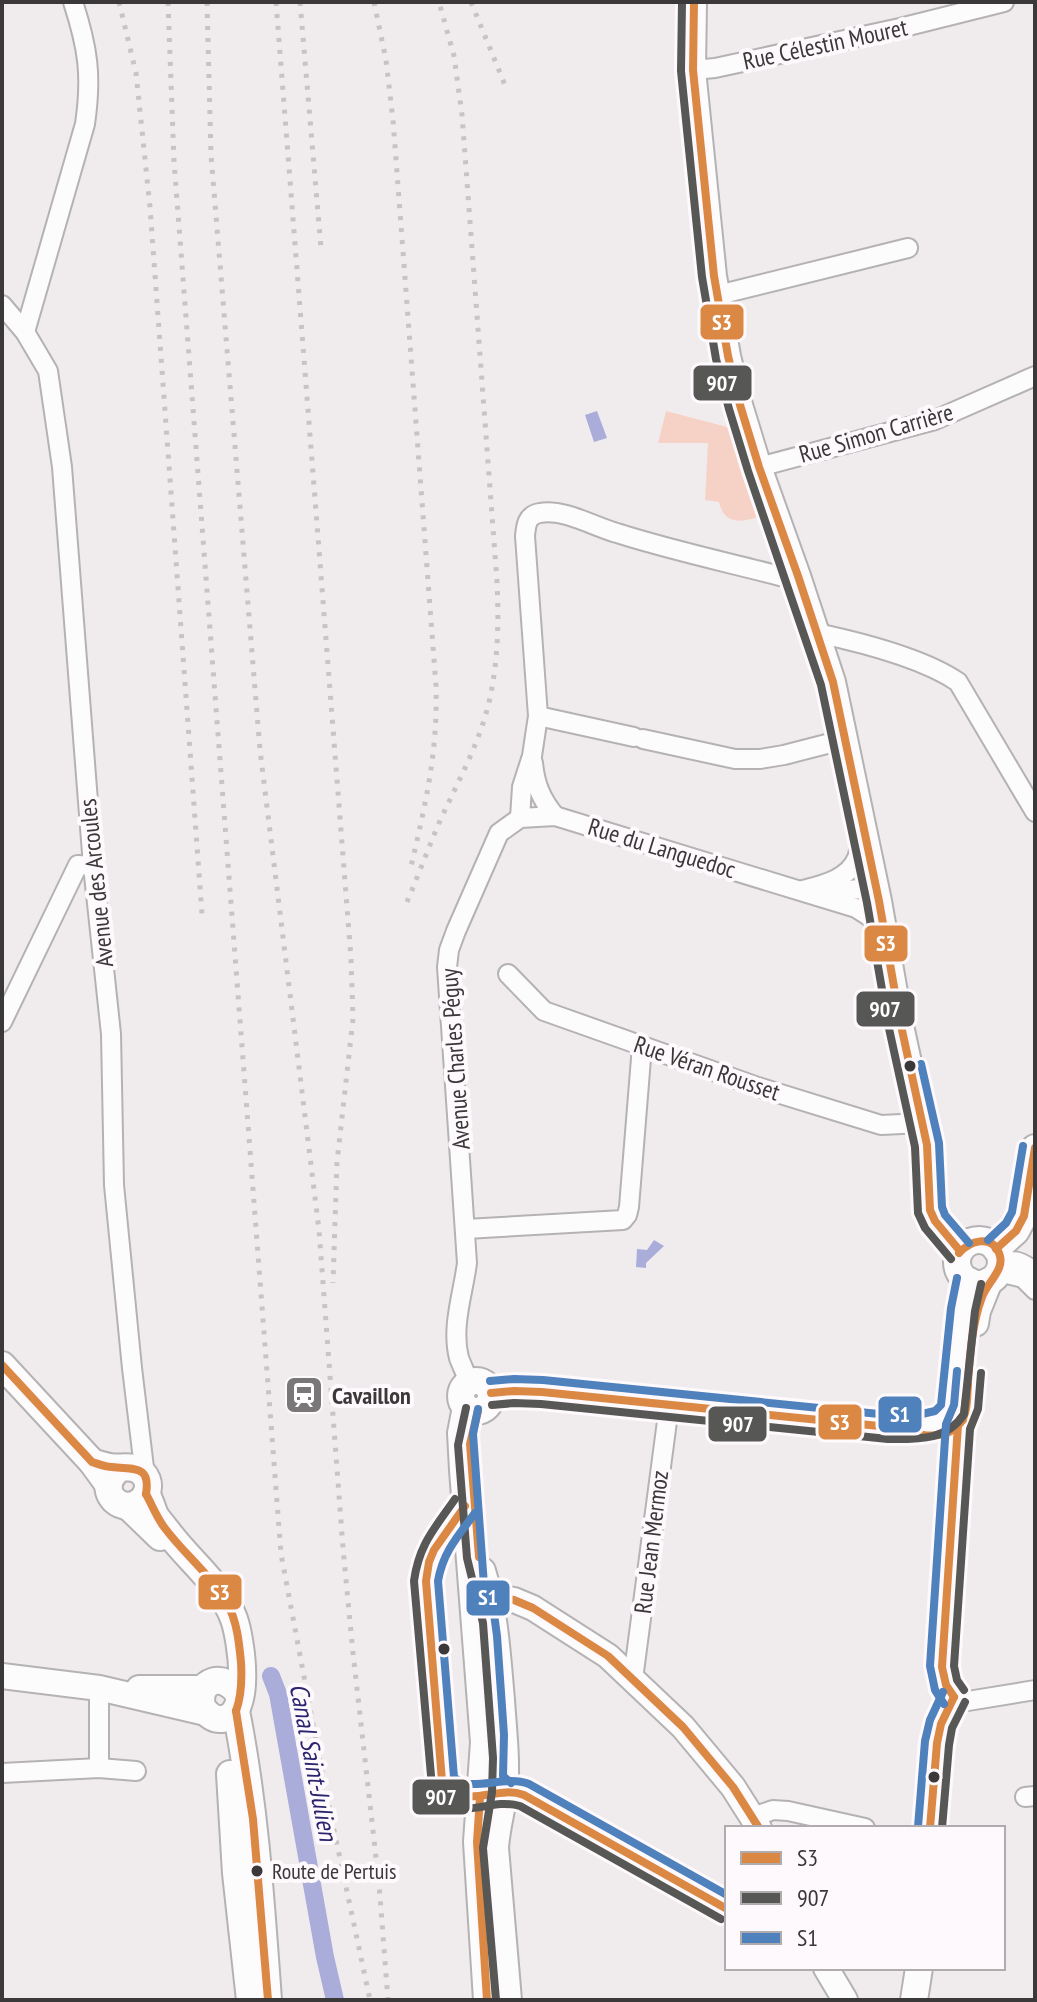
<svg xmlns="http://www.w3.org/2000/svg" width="1037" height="2002" viewBox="0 0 1037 2002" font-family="'PT Sans Narrow',sans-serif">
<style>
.green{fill:#f6d2c6}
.water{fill:#aaacda}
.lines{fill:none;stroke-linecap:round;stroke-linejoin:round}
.canal{stroke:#aaacda;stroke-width:18}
.minor-casing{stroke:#b5b2b4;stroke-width:22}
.tertiary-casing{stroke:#b5b2b4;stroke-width:28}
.secondary-casing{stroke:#b5b2b4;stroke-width:30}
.minor{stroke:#fdfcfc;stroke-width:18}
.tertiary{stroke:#fdfcfc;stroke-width:24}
.secondary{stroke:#fdfcfc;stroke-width:26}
.rail{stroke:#c6c4c4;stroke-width:5;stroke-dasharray:4 8;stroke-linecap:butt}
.bus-1-casing{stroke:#fef9fc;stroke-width:14}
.bus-2-casing{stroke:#fef9fc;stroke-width:14}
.bus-3-casing{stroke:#fef9fc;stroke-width:14}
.bus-1{stroke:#db8844;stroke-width:8}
.bus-2{stroke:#575756;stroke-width:8}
.bus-3{stroke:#4f81bd;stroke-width:8}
.bus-dot{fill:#3a3839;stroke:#fef9fc;stroke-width:3}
.labels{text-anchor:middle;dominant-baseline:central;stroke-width:8;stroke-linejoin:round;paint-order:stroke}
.bus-label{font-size:22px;fill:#3a3839;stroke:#fef9fc;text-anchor:start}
.street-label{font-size:24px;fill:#3a3839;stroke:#fef9fc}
.poi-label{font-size:24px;font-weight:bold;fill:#3a3839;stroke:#fef9fc;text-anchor:start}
.water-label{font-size:26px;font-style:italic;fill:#2a246f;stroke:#fef9fc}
.line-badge{stroke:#fef9fc;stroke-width:3}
.badge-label{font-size:22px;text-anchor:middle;font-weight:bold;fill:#fff}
</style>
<rect width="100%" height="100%" fill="#f0ecee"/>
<path class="green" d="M666 411 731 428 760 516C742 523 724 525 719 502L705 500 708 443H658Z"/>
<g class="water">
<path d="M597 411 607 438 594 442 585 415Z"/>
<path d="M654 1240 664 1246 646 1263V1268L636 1267 637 1249 647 1250Z"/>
</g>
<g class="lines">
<path class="canal" d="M271 1676 278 1694 325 1957 335 2000"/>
<g class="minor-casing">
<g id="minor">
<path d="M693 70 715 68 900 28 1004 2"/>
<path d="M718 295 908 248"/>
<path d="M2 305 25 332 48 371 62 467 93 866 111 1034 114 1185 132 1368 145 1476"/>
<path d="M25 332 85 124C92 76 88 48 73 2"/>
<path d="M759 467 935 420 1035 376"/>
<path d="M817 633C859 642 923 658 958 682L1035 812"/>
<path d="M538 716 634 737"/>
<path d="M643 739 735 759H760L784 755 846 739"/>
<path d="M533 763C535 784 541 799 555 816"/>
<path d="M520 818 522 787 532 756 538 716 525 536C526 525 527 515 540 513 562 508 595 527 617 533 670 550 726 562 780 576H798"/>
<path d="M803 890C822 885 849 879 857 858 860 851 860 841 861 833"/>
<path d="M821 892 861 889 876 883"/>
<path d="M508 974 544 1011 758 1087 881 1125 922 1123"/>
<path d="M2 1022 78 865 93 866"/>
<path d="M466 1229 623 1220 627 1215 629 1207 642 1046"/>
<path d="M1001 1265C1016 1257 1021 1263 1035 1271"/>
<path d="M999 1272 1023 1278 1035 1290"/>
<path d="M469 1382C466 1374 462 1366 459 1358 451 1327 463 1294 467 1263L447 967 449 950 456 931 499 833 520 818 555 816 856 908 884 926"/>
<path d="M633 1679 669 1406"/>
<path d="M99 1688V1768"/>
<path d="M954 1697 968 1701 1035 1690"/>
<path d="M2 1773 99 1768 136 1771"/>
<path d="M1025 1797 1035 1796"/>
<path d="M753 1817 773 1810 788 1811 865 1828"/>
</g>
</g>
<g class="tertiary-casing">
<g id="tertiary">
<path d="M694 2 693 70 714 276 728 356 740 405 759 467 798 576 833 682 879 901 900 1021 927 1145 930 1210 935 1221 960 1251"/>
<path d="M490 1596 514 1600 533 1608 608 1656 683 1727 733 1787 759 1828"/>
<path d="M2 1676 99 1688 206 1713"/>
<path d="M139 1688H205"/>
<path d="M484 1796 516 1792 529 1797 727 1909"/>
<path d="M826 1968 845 2000"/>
</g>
</g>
<g class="secondary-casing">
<g id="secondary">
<circle cx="979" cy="1262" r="22"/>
<path d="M996 1249 1016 1231 1024 1216 1035 1148"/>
<path d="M975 1323 977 1311 989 1281"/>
<path d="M2 1365 92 1462 108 1484"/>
<circle cx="476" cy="1396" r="15"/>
<path d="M491 1393 514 1391 542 1392 889 1427C910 1426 940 1431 953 1410L963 1309 969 1281"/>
<path d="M466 1407 461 1433 463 1470 484 1742 477 1842 487 2000"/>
<path d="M92 1462C98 1464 104 1466 110 1467 122 1469 136 1463 145 1476 157 1495 131 1516 114 1500 104 1489 109 1476 120 1468"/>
<path d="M146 1494C151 1501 152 1510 156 1517 161 1523 166 1530 171 1536 192 1563 222 1586 234 1619 241 1639 253 1717 222 1719 213 1720 207 1714 202 1707 196 1679 225 1671 239 1695"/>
<path d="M128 1506 160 1537"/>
<path d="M482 1571C495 1613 497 1656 501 1700 503 1731 507 1762 504 1793 501 1812 496 1830 495 1848L508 2000"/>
<path d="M236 1711C255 1806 261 1904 268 2000"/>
<path d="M230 1774 236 1873 250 2000"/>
<path d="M930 1828 937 1743 941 1724 954 1697 946 1685 942 1667 958 1425 963 1420 966 1402"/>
<path d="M914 2000 919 1968"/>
</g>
</g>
<use href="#minor" class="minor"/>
<use href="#tertiary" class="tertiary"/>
<use href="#secondary" class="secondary"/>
<g class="rail">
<path d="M119 2 136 73 150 207 202 914"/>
<path d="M168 2 174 161 281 1554 324 1783 370 2000"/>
<path d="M207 2 211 155 260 750 319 1230 343 1548 353 1653 379 1884 388 2000"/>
<path d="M276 2 351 958 353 1019 337 1162 333 1283"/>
<path d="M300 2 321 248"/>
<path d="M374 2 386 60 393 120 436 686C438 753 425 806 410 871"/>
<path d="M471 2 507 90"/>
<path d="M407 902C418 876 428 849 439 823 458 781 480 743 490 698 498 660 499 621 497 582L462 115 454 56 439 2"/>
</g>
<g class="bus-1-casing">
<g id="bus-1">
<path d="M694 2 693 70 714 276 728 356 740 405 759 467 798 576 833 682 879 901 900 1021 927 1145 930 1210 935 1221 960 1251"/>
<path d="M996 1249 1016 1231 1024 1216 1035 1148"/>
<path d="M2 1365 92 1462C98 1464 105 1467 112 1467 133 1470 151 1464 146 1494"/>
<path d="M491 1393 514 1391 542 1392 889 1427C908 1432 938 1443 955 1428 960 1425 963 1419 965 1413 968 1403 967 1393 968 1382 970 1354 972 1324 982 1297 988 1281 1006 1269 999 1253 991 1234 970 1241 959 1253"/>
<path d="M478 1411 470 1444 479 1557"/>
<path d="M146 1494C152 1505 156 1516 164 1527 183 1553 210 1574 227 1603 237 1621 239 1642 241 1662 242 1679 242 1695 236 1711"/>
<path d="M465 1506 434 1550 429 1562 426 1581 442 1781C466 1813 494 1784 524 1795L727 1909"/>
<path d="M490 1596 514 1600 533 1608 608 1656 683 1727 733 1787 759 1828"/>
<path d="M954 1697 946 1685 942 1667 958 1425 963 1420 968 1384"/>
<path d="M236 1711 253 1819 268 2000"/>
<path d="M480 1797 477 1842 487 2000"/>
<path d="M930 1828 937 1743 941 1724 954 1697"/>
</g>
</g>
<g class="bus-2-casing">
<g id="bus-2">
<path d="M682 2 681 71 702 277 716 359 729 409 748 471 821 685 867 903 888 1024 915 1147 918 1213 925 1228 951 1259"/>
<path d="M492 1405 514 1403 541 1404 888 1439C917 1439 947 1441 964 1414L975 1311 981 1284"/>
<path d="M466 1408 458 1445 467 1558 483 1623 493 1758 492 1792 483 1848 496 2000"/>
<path d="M455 1499C435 1528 419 1544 414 1581L432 1787C462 1828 484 1796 520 1806L721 1919"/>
<path d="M964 1690 957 1680 954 1666 970 1429 978 1409 981 1373"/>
<path d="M942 1828 949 1745 952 1728 965 1702"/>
</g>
</g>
<g class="bus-3-casing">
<g id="bus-3">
<path d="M921 1064 939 1143 942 1207 945 1215 969 1243"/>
<path d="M988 1240 1006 1223 1012 1212 1023 1146"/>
<path d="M490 1381 514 1379 543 1380 889 1415 922 1414 935 1411 941 1405 951 1308 957 1278"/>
<path d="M478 1409 473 1434 484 1585 494 1614 497 1636 504 1735 503 1776 511 1783"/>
<path d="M475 1513C458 1536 443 1552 438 1581L454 1777C469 1794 504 1774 529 1784L727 1895"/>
<path d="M944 1704 935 1690 930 1666 946 1424 954 1405 957 1371"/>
<path d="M918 1827 925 1741 930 1720 943 1692"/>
</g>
</g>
<use href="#bus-1" class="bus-1"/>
<use href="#bus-2" class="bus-2"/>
<use href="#bus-3" class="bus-3"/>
</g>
<defs>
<g id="station-square" transform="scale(2)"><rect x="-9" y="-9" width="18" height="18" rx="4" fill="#7a7778" stroke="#fef9fc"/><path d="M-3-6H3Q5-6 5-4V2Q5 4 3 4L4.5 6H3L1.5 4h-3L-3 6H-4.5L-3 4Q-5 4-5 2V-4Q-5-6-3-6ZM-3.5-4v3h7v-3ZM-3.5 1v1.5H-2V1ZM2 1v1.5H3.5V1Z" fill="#fff"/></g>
</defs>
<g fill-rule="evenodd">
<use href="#station-square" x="304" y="1395"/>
</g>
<g class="bus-dot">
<circle cx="910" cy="1066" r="7"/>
<circle cx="444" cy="1649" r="7"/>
<circle cx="934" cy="1777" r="7"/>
<circle cx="257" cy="1871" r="7"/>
</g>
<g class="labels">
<g class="bus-label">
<text x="272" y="1871">Route de Pertuis</text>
</g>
<g class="street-label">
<text transform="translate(825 44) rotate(-12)">Rue Célestin Mouret</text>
<text transform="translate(876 433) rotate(-16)">Rue Simon Carrière</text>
<text transform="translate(662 848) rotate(17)">Rue du Languedoc</text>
<text transform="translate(96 883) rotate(-96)">Avenue des Arcoules</text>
<text transform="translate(455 1059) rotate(-94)">Avenue Charles Péguy</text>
<text transform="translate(707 1068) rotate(19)">Rue Véran Rousset</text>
<text transform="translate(651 1542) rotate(-83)">Rue Jean Mermoz</text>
</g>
<g class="poi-label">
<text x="332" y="1395">Cavaillon</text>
</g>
<g class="water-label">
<text transform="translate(314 1762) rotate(79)">Canal Saint-Julien</text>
</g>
</g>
<g class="line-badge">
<rect x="699" y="303" width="46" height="38" rx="8" fill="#db8844"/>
<rect x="692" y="364" width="61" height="38" rx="8" fill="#575756"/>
<rect x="863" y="924" width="46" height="39" rx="8" fill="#db8844"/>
<rect x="855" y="990" width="61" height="38" rx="8" fill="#575756"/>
<rect x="877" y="1395" width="46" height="39" rx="8" fill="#4f81bd"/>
<rect x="817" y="1403" width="46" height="38" rx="8" fill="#db8844"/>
<rect x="707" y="1405" width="61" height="38" rx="8" fill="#575756"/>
<rect x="197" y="1573" width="46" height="38" rx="8" fill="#db8844"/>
<rect x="465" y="1579" width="46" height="38" rx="8" fill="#4f81bd"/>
<rect x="411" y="1778" width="60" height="38" rx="8" fill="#575756"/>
</g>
<g class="badge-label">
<text x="722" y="330">S3</text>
<text x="722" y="391">907</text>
<text x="886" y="951">S3</text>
<text x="885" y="1017">907</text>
<text x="900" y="1422">S1</text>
<text x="840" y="1430">S3</text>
<text x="738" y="1432">907</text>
<text x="220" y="1600">S3</text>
<text x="488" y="1605">S1</text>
<text x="441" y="1805">907</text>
</g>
<rect width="1037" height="2002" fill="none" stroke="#3a3839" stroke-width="8"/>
<rect x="725" y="1826" width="280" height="144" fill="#fef9fc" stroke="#b0acae" stroke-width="2"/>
<rect x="741" y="1852" width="40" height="12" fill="#db8844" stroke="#b0acae" stroke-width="2"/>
<text x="797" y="1866" font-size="24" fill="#3a3839">S3</text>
<rect x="741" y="1892" width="40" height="12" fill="#575756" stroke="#b0acae" stroke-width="2"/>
<text x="797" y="1906" font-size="24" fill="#3a3839">907</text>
<rect x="741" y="1932" width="40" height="12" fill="#4f81bd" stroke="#b0acae" stroke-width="2"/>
<text x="797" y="1946" font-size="24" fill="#3a3839">S1</text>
</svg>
